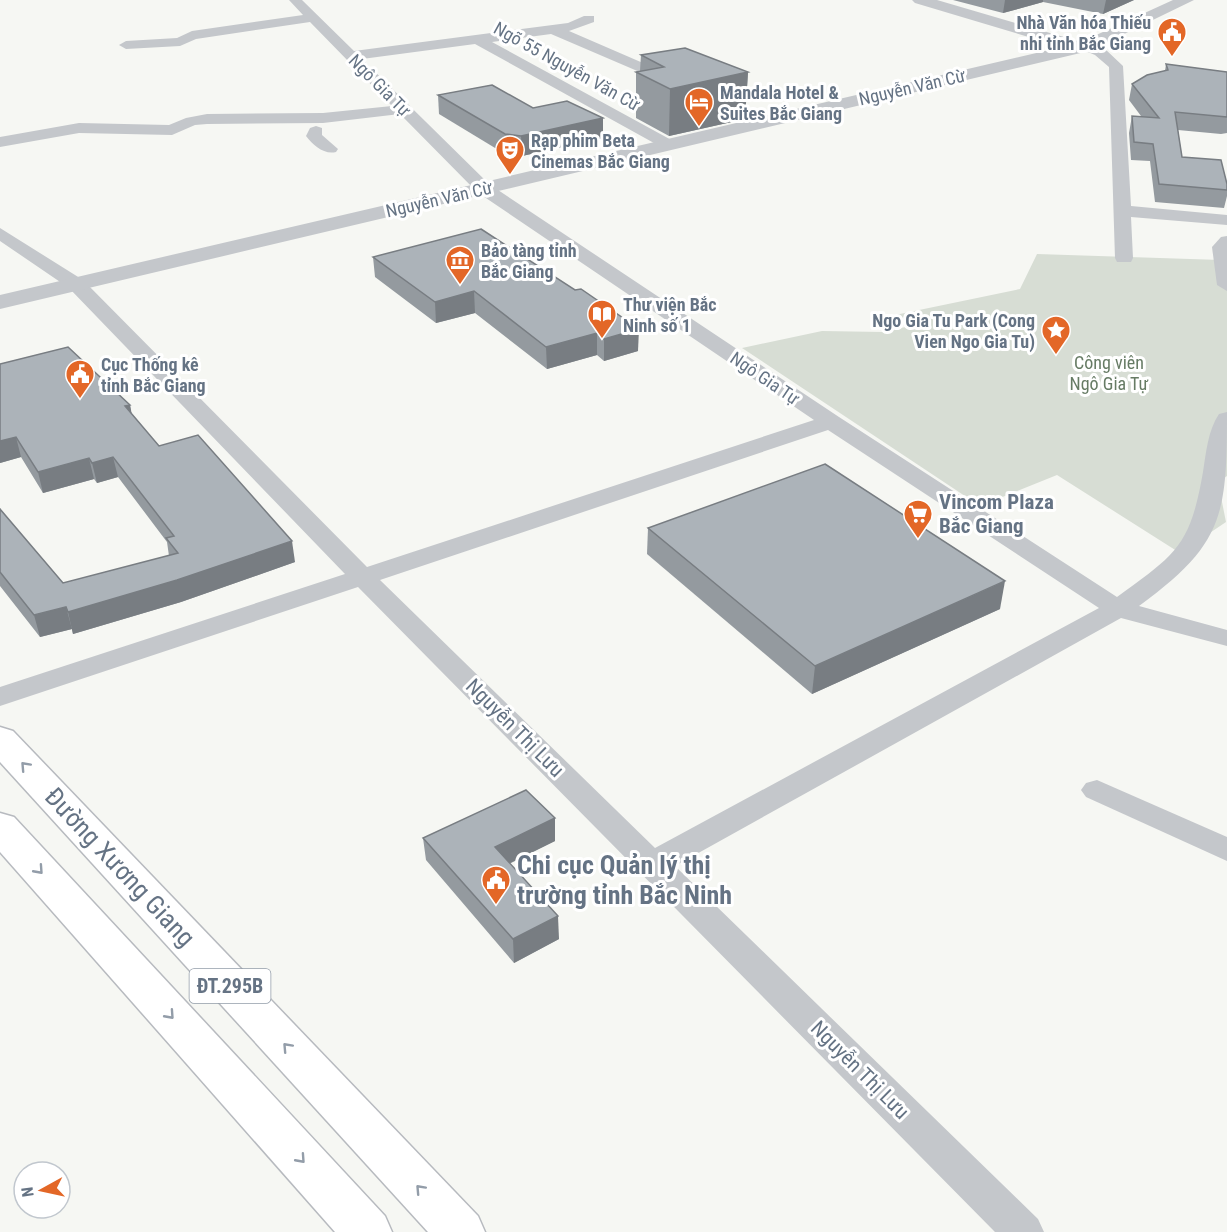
<svg xmlns="http://www.w3.org/2000/svg" width="1227" height="1232" viewBox="0 0 1227 1232" font-family="'Roboto Condensed',sans-serif">
<style>
.green{fill:#d7ddd4}
.lines{fill:none;stroke-linecap:round;stroke-linejoin:round}
.primary-casing{stroke:#b7babf;stroke-width:3}
.minor{fill:#c4c7cb;fill-rule:evenodd}
.tertiary{fill:#c4c7cb;fill-rule:evenodd}
.primary{fill:#fff;fill-rule:evenodd}
.wall{fill:#949a9f}
.shaded-wall{fill:#787d82}
.building{fill:#acb3b9;stroke:#787d82;stroke-width:1.5}
.oneway{stroke:#939da9}
.labels{text-anchor:middle;dominant-baseline:central;stroke-width:6;stroke-linejoin:round;paint-order:stroke}
.far-poi-label{font-size:18px;font-weight:bold;fill:#657384;stroke:#fff;text-anchor:start}
.far-street-label{font-size:18px;fill:#657384;stroke:#fff}
.far-park-label{font-size:18px;fill:#667b64;stroke:#fff}
.shield{fill:#fff;stroke:#939da9;stroke-width:1.5}
.shield-label{font-size:20px;font-weight:bold;fill:#657384}
.poi-label{font-size:21px;font-weight:bold;fill:#657384;stroke:#fff;text-anchor:start}
.street-label{font-size:21px;fill:#657384;stroke:#fff}
.near-poi-label{font-size:26px;font-weight:bold;fill:#657384;stroke:#fff;text-anchor:start}
.near-street-label{font-size:26px;fill:#657384;stroke:#fff}
</style>
<rect width="100%" height="100%" fill="#f6f7f3"/>
<path class="green" d="M1037 254 1221 260 1227 279V476L1218 482 1226 522 1180 553 1057 475 980 506 742 348 822 331 883 332 910 326 895 315 1020 289Z"/>
<g class="lines">
<g class="primary-casing">
<g id="primary">
<path d="M0 727 13 731 478 1216 485 1232H428L0 762Z"/>
<path d="M0 813 14 817 385 1216 392 1232H335L0 852Z"/>
</g>
</g>
<g class="minor">
<path d="M289 0H302L354 51 568 23 584 16H594V22L569 31 680 79 682 82 680 85H670L551 34 492 42 675 142 677 145 675 148H663L475 44 362 59 489 184 839 417 1117 597C1176 554 1190 547 1203 472 1206 453 1208 430 1219 414L1227 412C1227 515 1224 544 1139 606L1227 630V646L1121 618 675 866 1038 1219 1044 1232H995L358 587 0 706V687L345 574 69 288 0 241V228L83 280 367 567 814 420 477 192 400 114 323 123 207 124 195 125 172 135 79 133 0 147V137L79 123 169 125 186 118 207 114 323 113 392 106 310 22 196 39 180 46 126 49 119 45 126 41 177 38 192 31 303 15ZM828 430 1099 608 655 848 380 580Z"/>
<path d="M1083 43 1105 49 1123 66 1131 206 1227 215V225L1131 217 1133 258 1131 262H1117L1115 258 1109 67 1095 55 1076 47Z"/>
<path d="M713 94 774 118 777 121 769 126 764 124 708 101 706 98 708 95Z"/>
<path d="M316 126 322 128V135L338 149 336 152C324 155 313 145 306 136L310 128Z"/>
<path d="M1227 236V291L1217 285 1212 247 1221 237Z"/>
<path d="M1097 780 1227 837V861L1086 797 1081 790 1086 783Z"/>
</g>
<path class="tertiary" d="M912 0H937L1081 42 1173 0H1194L1089 51 0 309V295L1062 47 915 3Z"/>
<use href="#primary" class="primary"/>
</g>
<g class="wall">
<path d="M953 0H1134L1103 14 1043 2 1003 13Z"/>
<path d="M641 55 748 72 745 119 669 136 636 118V72L640 71Z"/>
<path d="M1166 64 1227 72V133L1221 134 1178 130 1182 157 1227 184V196L1224 208 1155 202 1150 161 1131 160 1129 133 1132 116H1141L1129 100 1132 84 1165 71Z"/>
<path d="M438 95 533 108 603 118V138L522 156 505 154 439 114Z"/>
<path d="M373 257 575 290 638 351 604 361 597 355 547 369 475 313 436 323 375 277Z"/>
<path d="M0 364 130 405 131 413 159 446 295 562 181 602 73 634 72 629 40 637 0 586V509L63 583 169 556 167 542 118 477 97 483 94 479 43 493 21 457 0 463Z"/>
<path d="M648 528 1000 609 812 694 647 554Z"/>
<path d="M555 818V841L509 864 559 939 514 963 426 860 423 838Z"/>
</g>
<g class="shaded-wall">
<path d="M1005 0H1043V2L1003 13Z"/>
<path d="M1106 0H1134L1103 14Z"/>
<path d="M748 72 745 119 669 136 670 89Z"/>
<path d="M603 118V138L522 156 521 136Z"/>
<path d="M474 291 475 313 436 323 435 302Z"/>
<path d="M639 329 638 351 604 361V339Z"/>
<path d="M597 333V355L547 369 546 347Z"/>
<path d="M130 405 134 425 125 406Z"/>
<path d="M16 437 21 457 0 463V441Z"/>
<path d="M113 457 118 477 97 483 92 463Z"/>
<path d="M89 458 94 479 43 493 38 472Z"/>
<path d="M292 541 295 562 181 602 73 634 68 612Z"/>
<path d="M1005 581 1000 609 812 694 815 666Z"/>
<path d="M66 607 72 629 40 637 34 615Z"/>
<path d="M555 818V841L496 870 495 847Z"/>
<path d="M558 916 559 939 514 963 513 939Z"/>
</g>
<g class="building">
<path d="M685 48 748 72 670 89 636 72 664 67 641 55Z"/>
<path d="M1166 64 1227 72V117L1175 112 1182 157 1221 160 1227 184V190L1159 184 1153 144 1134 142 1132 116 1159 118 1132 84 1147 75 1168 70Z"/>
<path d="M492 85 533 108 567 101 603 118 521 136 505 134 438 95Z"/>
<path d="M481 229 575 290 581 289 639 329 604 339 597 333 546 347 474 291 435 302 373 257Z"/>
<path d="M68 347 130 405 125 406 159 446 198 435 292 541 177 580 68 612 66 607 34 615 0 572V509L63 583 178 553 166 538 174 536 113 457 92 463 89 458 38 472 16 437 0 441V364Z"/>
<path d="M825 464 1005 581 815 666 648 528Z"/>
<path d="M526 790 555 818 495 847 558 916 513 939 423 838Z"/>
</g>
<defs><path id="oneway-chevron" d="M-2-3.5L2.5 0L-2 3.5" fill="none" stroke-width="1.6" stroke-linecap="round" stroke-linejoin="round" transform="scale(1.5)"/></defs>
<g class="oneway">
<use href="#oneway-chevron" transform="translate(25 766) rotate(-133)"/>
<use href="#oneway-chevron" transform="translate(39 870) rotate(48)"/>
<use href="#oneway-chevron" transform="translate(170 1015) rotate(48)"/>
<use href="#oneway-chevron" transform="translate(287 1047) rotate(-133)"/>
<use href="#oneway-chevron" transform="translate(301 1159) rotate(48)"/>
<use href="#oneway-chevron" transform="translate(420 1189) rotate(-133)"/>
</g>
<defs>
<g id="civic-pin" transform="scale(1.5)"><path d="M0 17L-7.5 6A9.5 9.5 0 1 1 7.5 6Z" fill="#e36727" stroke="#fff"/><path d="M-.6-6.5H3V-4.5H.6V-3L4-1V1h2V6H-6V1h2V-1L-.6-3ZM-1.2 2.5V6h2.4V2.5Z" fill="#fff"/></g>
<g id="hotel-pin" transform="scale(1.5)"><path d="M0 17L-7.5 6A9.5 9.5 0 1 1 7.5 6Z" fill="#e36727" stroke="#fff"/><path d="M-6-4.5h1.5V1H6V5H4.5V3h-9V5H-6ZM-4 0a1.8 1.8 0 1 1 3.6 0ZM.5 0V-2.5h3Q6-2.5 6 0Z" fill="#fff"/></g>
<g id="theatre-pin" transform="scale(1.5)"><path d="M0 17L-7.5 6A9.5 9.5 0 1 1 7.5 6Z" fill="#e36727" stroke="#fff"/><path d="M-5-5.5Q0-4 5-5.5V0Q5 5 0 6Q-5 5-5 0ZM-3.3-2.5H-1v1.5H-3.3ZM1-2.5H3.3v1.5H1ZM-2.8 1Q0 5.5 2.8 1Z" fill="#fff"/></g>
<g id="museum-pin" transform="scale(1.5)"><path d="M0 17L-7.5 6A9.5 9.5 0 1 1 7.5 6Z" fill="#e36727" stroke="#fff"/><path d="M0-6L6-3V-2H-6V-3ZM-5-1h2V3h-2ZM-1-1h2V3h-2ZM3-1h2V3H3ZM-6 4H6V6H-6Z" fill="#fff"/></g>
<g id="library-pin" transform="scale(1.5)"><path d="M0 17L-7.5 6A9.5 9.5 0 1 1 7.5 6Z" fill="#e36727" stroke="#fff"/><path d="M-6-4Q-3-5.5-.7-3.5V5Q-3 3-6 4ZM6-4Q3-5.5 .7-3.5V5Q3 3 6 4Z" fill="#fff"/></g>
<g id="sight-pin" transform="scale(1.5)"><path d="M0 17L-7.5 6A9.5 9.5 0 1 1 7.5 6Z" fill="#e36727" stroke="#fff"/><path d="M0-6L1.8-2.2L6-1.7L2.9 1.2L3.7 5.4L0 3.3L-3.7 5.4L-2.9 1.2L-6-1.7L-1.8-2.2Z" fill="#fff"/></g>
<g id="supermarket-pin" transform="scale(1.5)"><path d="M0 17L-7.5 6A9.5 9.5 0 1 1 7.5 6Z" fill="#e36727" stroke="#fff"/><path d="M-6-5.5h2.5l.6 2H6L4.5 2H-2.5L-4.4-4H-6ZM-1.5 3.2a1.3 1.3 0 1 0 .1 0ZM3 3.2a1.3 1.3 0 1 0 .1 0Z" fill="#fff"/></g>
</defs>
<g fill-rule="evenodd">
<use href="#civic-pin" x="1172" y="32"/>
<use href="#hotel-pin" x="699" y="102"/>
<use href="#theatre-pin" x="510" y="150"/>
<use href="#museum-pin" x="460" y="260"/>
<use href="#library-pin" x="602" y="314"/>
<use href="#sight-pin" x="1056" y="330"/>
<use href="#civic-pin" x="80" y="374"/>
<use href="#supermarket-pin" x="918" y="514"/>
<use href="#civic-pin" x="496" y="880"/>
</g>
<g class="labels">
<g class="far-poi-label">
<text x="1151" y="22" text-anchor="end">Nhà Văn hóa Thiếu<tspan x="1151" dy="21">nhi tỉnh Bắc Giang</tspan></text>
<text x="720" y="92">Mandala Hotel &amp;<tspan x="720" dy="21">Suites Bắc Giang</tspan></text>
<text x="531" y="140">Rạp phim Beta<tspan x="531" dy="21">Cinemas Bắc Giang</tspan></text>
<text x="481" y="250">Bảo tàng tỉnh<tspan x="481" dy="21">Bắc Giang</tspan></text>
<text x="623" y="304">Thư viện Bắc<tspan x="623" dy="21">Ninh số 1</tspan></text>
<text x="1035" y="320" text-anchor="end">Ngo Gia Tu Park (Cong<tspan x="1035" dy="21">Vien Ngo Gia Tu)</tspan></text>
<text x="101" y="364">Cục Thống kê<tspan x="101" dy="21">tỉnh Bắc Giang</tspan></text>
</g>
<g class="far-street-label">
<text transform="translate(567 66) rotate(29)">Ngõ 55 Nguyễn Văn Cừ</text>
<text transform="translate(380 85) rotate(45)">Ngô Gia Tự</text>
<text transform="translate(912 87) rotate(-13)">Nguyễn Văn Cừ</text>
<text transform="translate(439 199) rotate(-13)">Nguyễn Văn Cừ</text>
<text transform="translate(765 378) rotate(34)">Ngô Gia Tự</text>
</g>
<g class="far-park-label">
<text x="1109" y="362">Công viên<tspan x="1109" dy="21">Ngô Gia Tự</tspan></text>
</g>
<rect class="shield" x="189.5" y="969" width="81" height="34" rx="4.5"/>
<g class="shield-label">
<text x="230" y="986">ĐT.295B</text>
</g>
<g class="poi-label">
<text x="939" y="502">Vincom Plaza<tspan x="939" dy="24">Bắc Giang</tspan></text>
</g>
<g class="street-label">
<text transform="translate(515 728) rotate(45)">Nguyễn Thị Lưu</text>
<text transform="translate(860 1070) rotate(45)">Nguyễn Thị Lưu</text>
</g>
<g class="near-poi-label">
<text x="517" y="865">Chi cục Quản lý thị<tspan x="517" dy="30">trường tỉnh Bắc Ninh</tspan></text>
</g>
<g class="near-street-label">
<text transform="translate(120 867) rotate(47)">Đường Xương Giang</text>
</g>
</g>
<g transform="translate(42 1190) rotate(262)"><circle r="28" fill="#ffffff" stroke="#c1c7ce" stroke-width="1.5"/>
<path d="M0-4.5L10 22L0 15L-10 22Z" fill="#e36727"/>
<text y="-9" font-size="16" font-weight="bold" text-anchor="middle" fill="#657384">N</text>
</g>
</svg>
